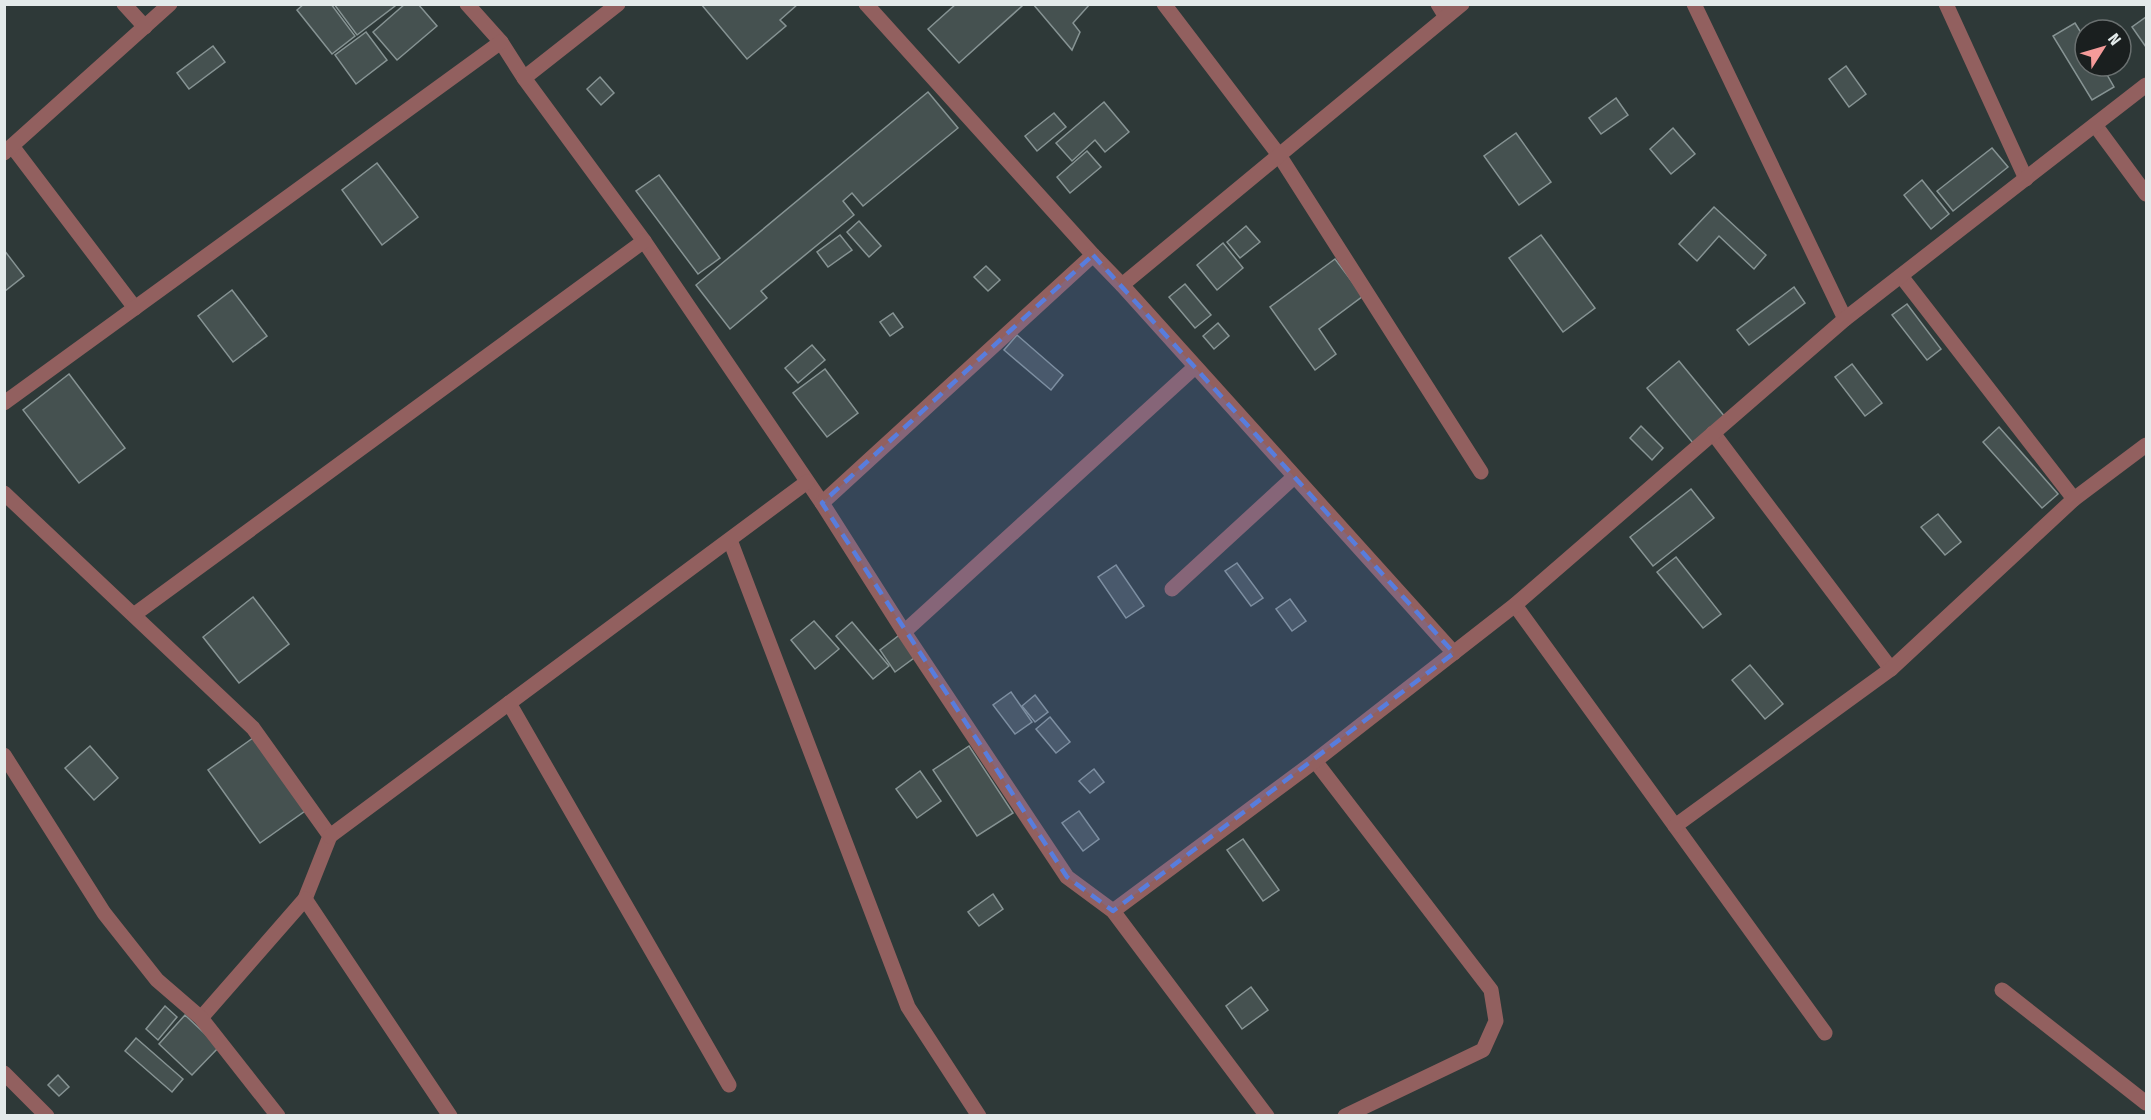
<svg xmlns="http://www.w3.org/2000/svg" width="2151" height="1120" viewBox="0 0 2151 1120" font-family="'Fira Sans Condensed',sans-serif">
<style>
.building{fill:#455150;stroke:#869393;stroke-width:1.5}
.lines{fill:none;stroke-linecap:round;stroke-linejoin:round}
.minor{stroke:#92605f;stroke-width:15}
.marked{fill:#587ddd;fill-opacity:0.2;stroke:#587ddd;stroke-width:4.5;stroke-dasharray:12 8;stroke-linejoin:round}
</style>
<rect width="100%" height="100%" fill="#2e3938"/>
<g class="building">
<path d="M304 4H331L355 36 332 54 297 10Z"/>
<path d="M334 4H394L395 6 357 35Z"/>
<path d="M405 4H418L437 26 397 60 373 32Z"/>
<path d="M701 4H798L780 20 786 26 747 59Z"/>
<path d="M956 4H1021L1022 6 959 63 928 29Z"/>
<path d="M1033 4H1090L1073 23 1080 32 1072 50Z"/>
<path d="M2146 17V47L2132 27Z"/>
<path d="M2075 23 2085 39V66H2102L2114 87 2092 100 2053 36Z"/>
<path d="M366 32 387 60 356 84 335 55Z"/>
<path d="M213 46 225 62 189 89 177 73Z"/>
<path d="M1846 66 1866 94 1849 107 1829 79Z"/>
<path d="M600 77 614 93 601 105 587 89Z"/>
<path d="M928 92 958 128 863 206 852 193 843 201 854 215 761 291 767 298 730 329 696 285Z"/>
<path d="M1616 98 1628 115 1601 134 1589 118Z"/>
<path d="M1104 102 1129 132 1105 152 1095 140 1072 161 1056 143Z"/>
<path d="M1054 113 1066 127 1037 151 1025 136Z"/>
<path d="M1673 128 1695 154 1671 174 1650 149Z"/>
<path d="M1516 133 1551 182 1519 205 1484 156Z"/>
<path d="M1992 148 2008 167 1953 211 1937 191Z"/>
<path d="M1087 151 1101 167 1070 193 1057 177Z"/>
<path d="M377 163 418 217 382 245 342 190Z"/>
<path d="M659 175 720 258 698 274 636 191Z"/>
<path d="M1922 180 1949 214 1931 229 1904 195Z"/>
<path d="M1714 207 1766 255 1754 269 1719 236 1697 261 1679 244Z"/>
<path d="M859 221 881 246 869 257 847 232Z"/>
<path d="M1246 226 1260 242 1240 258 1227 242Z"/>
<path d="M840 235 852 250 828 267 817 252Z"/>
<path d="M1541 235 1595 308 1563 332 1509 258Z"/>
<path d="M1223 243 1243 268 1217 290 1197 265Z"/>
<path d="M4 250 24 276 5 291 4 290Z"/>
<path d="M1335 259 1363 296 1319 329 1336 354 1315 370 1270 307Z"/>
<path d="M986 266 1000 280 988 291 974 277Z"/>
<path d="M1185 284 1211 315 1195 328 1169 297Z"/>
<path d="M1794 287 1805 303 1749 345 1737 330Z"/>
<path d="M232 290 267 336 233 362 198 316Z"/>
<path d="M1907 304 1941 349 1927 360 1892 315Z"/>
<path d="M893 313 903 327 890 336 880 322Z"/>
<path d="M1218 323 1229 336 1214 349 1203 336Z"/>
<path d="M1017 335 1063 375 1051 390 1004 350Z"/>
<path d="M812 345 825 360 798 383 785 368Z"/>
<path d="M1679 361 1725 417 1693 443 1647 388Z"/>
<path d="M1852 364 1882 403 1865 416 1835 377Z"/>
<path d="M825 369 858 413 827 437 793 393Z"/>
<path d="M69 374 125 448 79 483 23 410Z"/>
<path d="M1641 426 1663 448 1652 460 1630 438Z"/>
<path d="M1999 427 2058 494 2042 508 1983 442Z"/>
<path d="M1691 489 1714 518 1653 566 1630 537Z"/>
<path d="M1938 514 1961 542 1945 555 1921 527Z"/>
<path d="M1676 557 1721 614 1703 628 1657 572Z"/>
<path d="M1237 563 1263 598 1251 606 1225 571Z"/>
<path d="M1116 565 1144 606 1126 618 1098 577Z"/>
<path d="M253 597 289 644 239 683 203 637Z"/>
<path d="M1290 599 1306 621 1292 631 1276 609Z"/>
<path d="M814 621 839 649 815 669 791 640Z"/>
<path d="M852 622 889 666 873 679 836 636Z"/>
<path d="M902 633 918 655 895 672 880 650Z"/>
<path d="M1750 665 1783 704 1765 719 1732 680Z"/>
<path d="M1011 692 1032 722 1015 734 993 705Z"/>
<path d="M1035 695 1048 712 1035 722 1022 706Z"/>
<path d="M1050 717 1070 742 1056 753 1036 729Z"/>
<path d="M253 738 305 811 260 843 208 770Z"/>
<path d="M90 746 118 778 94 800 65 768Z"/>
<path d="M969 746 1013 813 977 836 933 770Z"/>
<path d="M1094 769 1104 782 1090 793 1079 781Z"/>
<path d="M920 771 941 801 917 818 896 789Z"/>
<path d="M1079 811 1099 839 1083 851 1062 823Z"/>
<path d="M1243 839 1279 890 1263 901 1227 850Z"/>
<path d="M993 894 1003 909 979 926 968 912Z"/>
<path d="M1251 987 1268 1010 1242 1029 1226 1006Z"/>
<path d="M165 1006 177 1017 158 1040 146 1029Z"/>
<path d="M185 1015 219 1047 192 1075 159 1044Z"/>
<path d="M136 1038 183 1079 172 1092 125 1051Z"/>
<path d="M58 1075 69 1087 59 1096 48 1085Z"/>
</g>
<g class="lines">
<g class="minor">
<path d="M124 4 145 27"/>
<path d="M467 4 501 42 524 78 644 241 822 503 904 632 1067 877 1113 911 1267 1116"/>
<path d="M866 4 1093 255 1122 285 1454 653"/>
<path d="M1164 4 1279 155 1481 472"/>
<path d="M1438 4 1446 17"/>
<path d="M1694 4 1845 319"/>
<path d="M1946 4 2026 179"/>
<path d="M524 78 618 4"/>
<path d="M2095 125 2146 194"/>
<path d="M12 146 135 308"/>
<path d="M4 153 170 4"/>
<path d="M1901 276 2074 499"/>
<path d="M1122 285 1462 4"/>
<path d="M4 403 501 42"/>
<path d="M1713 433 1891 669"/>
<path d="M4 493 253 728 330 836 305 899 201 1018"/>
<path d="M822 503 1093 255"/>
<path d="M730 540 908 1007 979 1116"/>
<path d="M1172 589 1294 477"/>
<path d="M1515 605 1825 1033"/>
<path d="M135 614 644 241"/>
<path d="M904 632 1195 367"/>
<path d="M509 703 729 1085"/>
<path d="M4 755 104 913 157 980 201 1018 278 1116"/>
<path d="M1315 761 1491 990 1496 1021 1483 1050 1345 1116"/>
<path d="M1675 826 1891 669 2074 499 2146 445"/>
<path d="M330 836 807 482"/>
<path d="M305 899 450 1116"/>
<path d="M1113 911 1315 761 1515 605 1845 319 2146 85"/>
<path d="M2002 990 2146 1103"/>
<path d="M4 1073 47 1116"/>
</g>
</g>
<path class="marked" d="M1093 255 1454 653 1113 911 1067 877 822 503Z"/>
<rect width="2151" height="1120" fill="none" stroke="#e3eaea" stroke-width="12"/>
<g transform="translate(2103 48) rotate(53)"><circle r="28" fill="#1a1f1f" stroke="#6a7070" stroke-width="1.5"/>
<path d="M0-4.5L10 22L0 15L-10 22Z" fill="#f59b9a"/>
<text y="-9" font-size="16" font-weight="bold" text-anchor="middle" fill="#e3eaea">N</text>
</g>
</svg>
